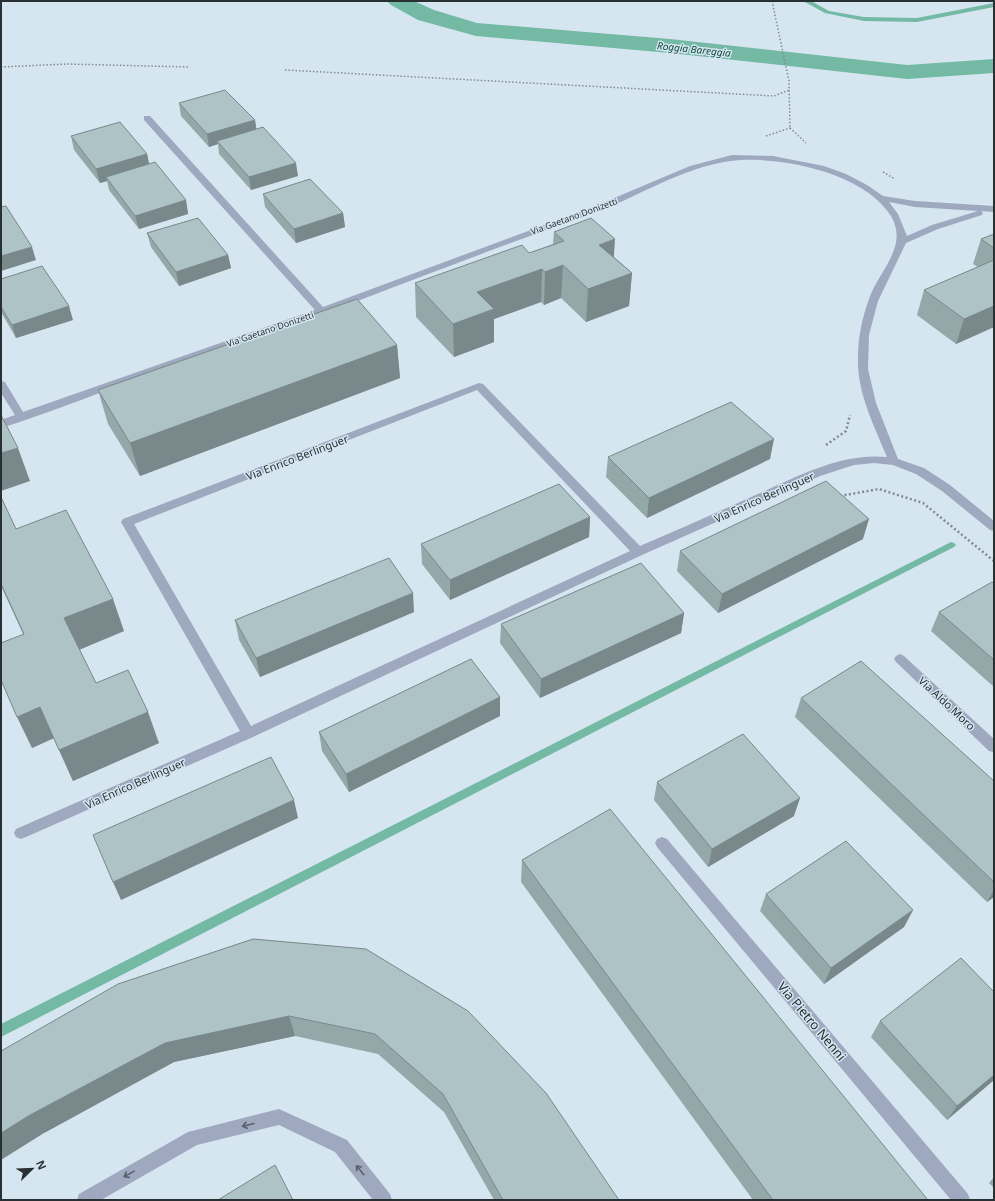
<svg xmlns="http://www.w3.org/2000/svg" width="995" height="1201" viewBox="0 0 995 1201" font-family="'Noto Sans',sans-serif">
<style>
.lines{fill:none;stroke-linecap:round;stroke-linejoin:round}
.stream{fill:#73b9a3;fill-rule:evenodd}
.canal{fill:#73b9a3;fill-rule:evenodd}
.path-far1{stroke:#7f8b92;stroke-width:1.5;stroke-dasharray:1.5 2;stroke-linecap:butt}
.path{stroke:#7f8b92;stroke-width:2.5;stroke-dasharray:2 2.5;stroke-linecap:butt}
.minor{fill:#9ea8bf;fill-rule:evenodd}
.wall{fill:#95a8a9}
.shaded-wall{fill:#79888a}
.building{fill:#adc3c5;stroke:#79888a}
.oneway{stroke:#58606c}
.labels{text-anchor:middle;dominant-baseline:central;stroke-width:3;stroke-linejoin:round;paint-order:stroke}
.far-street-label{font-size:9px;fill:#293034;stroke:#d5e6f1}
.far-water-label{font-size:10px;font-style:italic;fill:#0d4a3b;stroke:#d5e6f1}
.street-label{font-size:11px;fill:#293034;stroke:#d5e6f1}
.near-street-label{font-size:13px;fill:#293034;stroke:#d5e6f1}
</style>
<rect width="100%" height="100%" fill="#d5e6f1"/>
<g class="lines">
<g class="stream">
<path d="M803 1H811L829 11 864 17 917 18 994 3V7L917 22 864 21 825 13Z"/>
<path d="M951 542 954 543 956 545 954 547 1 1037V1024Z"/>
</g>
<path class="canal" d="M387 1H414L434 10 477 23 670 39 907 65 994 59V73L907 79 670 53 476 36 418 20 391 5Z"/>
<g class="path-far1">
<path d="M772 1 789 81 790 128"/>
<path d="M1 67 67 64 190 67"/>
<path d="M285 70 774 96 789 90"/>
<path d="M790 128 806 143"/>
<path d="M766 136 790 128"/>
<path d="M883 172 895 179"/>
</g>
<g class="path">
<path d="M826 445 846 431 850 415"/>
<path d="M840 496 879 489 923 503 994 561"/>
</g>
<g class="minor">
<path d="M144 116H150L323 307 593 207 690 166 732 155 773 156 824 166 846 174 867 185 883 196 915 201 994 206V212L981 211 983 213 982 215 938 229 906 243 878 301 869 335 868 369 876 403 898 459 924 468 950 485 994 521V531L990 530 942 491 916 474 893 465 874 463 854 465 820 476 642 555 253 737 26 837 21 839 16 837 14 833 16 829 240 731 121 522 123 519 479 383 483 384 640 546C677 530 714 514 751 497 793 479 839 452 887 457 874 425 857 393 858 358 858 338 862 318 869 299 879 270 909 247 891 216 864 172 778 155 731 161 693 166 657 185 623 201 604 209 586 216 566 223 484 252 404 284 322 314 257 338 192 360 127 383 85 398 43 415 1 428V420L15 415 1 393V381L5 382 23 412 315 310 144 120ZM889 202 915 207 978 211 932 225 907 236 898 214ZM477 390 630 551 251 726 134 524Z"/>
<path d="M900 654 904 656 994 739V752L989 751 896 662 894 659 896 656Z"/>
<path d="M662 837 667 839 968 1194 970 1200H951L657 847 655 843 657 839Z"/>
<path d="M279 1109 347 1140 390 1194 392 1200H373L335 1152 279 1125 197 1145 101 1200H77L79 1194 188 1132Z"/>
</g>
</g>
<g class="wall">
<path d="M179 103 255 120 256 129 298 176 251 190 219 154 218 144 209 147 181 116Z"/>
<path d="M71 136 147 154 149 164 186 200 188 214 139 229 109 190 107 181 100 183 74 150Z"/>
<path d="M263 194 343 213 345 227 296 243 265 207Z"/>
<path d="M554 232 614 257 632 273 629 306 586 322 561 298 544 305 541 302 494 319V342L454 357 416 317 415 283 529 253 553 244Z"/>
<path d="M147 233 228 255 231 268 179 286 151 247Z"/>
<path d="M994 234V327L956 344 917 315 924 290 978 267 973 264 981 239Z"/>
<path d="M1 279 73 320 16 338 1 312Z"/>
<path d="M397 345 400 378 140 476 108 424 98 390Z"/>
<path d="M608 457 770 459 647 518 606 477Z"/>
<path d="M1 497 16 529 124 631 79 650 96 683 159 743 73 781 54 738 32 748 23 634 1 586Z"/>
<path d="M590 517 589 537 450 600 422 564 421 544Z"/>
<path d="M863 539 718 613 677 571 680 551Z"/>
<path d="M994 584V687L931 631 939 612Z"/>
<path d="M414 612 260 677 239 640 235 620Z"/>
<path d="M684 613 681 633 540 698 500 643 501 624Z"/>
<path d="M500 697V716L349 792 322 751 319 732Z"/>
<path d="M801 698 994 781V897L987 902 795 717Z"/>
<path d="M657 782 794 816 708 867 654 800Z"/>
<path d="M522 860 928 1200H753L521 882Z"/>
<path d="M766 894 913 910 904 927 824 984 760 911Z"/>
<path d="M253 939 619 1200H494L444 1112 378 1054 295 1036 174 1062 44 1133Z"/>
<path d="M994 992V1080L947 1120 871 1037 880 1021Z"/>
<path d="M994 1177V1188L989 1183Z"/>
</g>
<g class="shaded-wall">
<path d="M255 120 257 133 217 141 218 144 209 147 207 134Z"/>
<path d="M147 154 150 168 106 177 107 181 100 183 96 169Z"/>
<path d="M296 163 298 176 251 190 249 177Z"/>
<path d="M186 200 188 214 139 229 135 216Z"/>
<path d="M343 213 345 227 296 243 294 229Z"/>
<path d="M615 239 613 271 599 245Z"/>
<path d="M32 247 36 260 1 271V256Z"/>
<path d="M228 255 231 268 179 286 176 272Z"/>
<path d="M563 265 561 298 544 305 545 272Z"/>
<path d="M542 269 541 302 494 319V342L454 357 453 324 477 292Z"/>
<path d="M632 273 629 306 586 322 588 289Z"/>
<path d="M69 306 73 320 16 338 12 325Z"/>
<path d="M994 306V327L956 344 964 319Z"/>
<path d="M397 345 400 378 140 476 130 443Z"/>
<path d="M774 439 770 459 647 518 649 498Z"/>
<path d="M18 448 30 481 1 491V453Z"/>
<path d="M590 517 589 537 450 600V580Z"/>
<path d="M869 519 863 539 718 613 722 594Z"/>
<path d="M413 593 414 612 260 677 256 658Z"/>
<path d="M113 599 124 631 76 651 64 618Z"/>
<path d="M684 613 681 633 540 698 541 679Z"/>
<path d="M500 697V716L349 792 346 774Z"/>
<path d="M40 707 54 738 32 748 17 717Z"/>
<path d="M148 712 159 743 73 781 59 750Z"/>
<path d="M800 798 794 816 708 867 712 849Z"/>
<path d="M294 800 298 818 121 900 113 882Z"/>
<path d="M994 890V897L987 902Z"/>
<path d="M913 910 904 927 824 984 831 968Z"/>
<path d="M289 1016 295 1036 174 1062 44 1133 1 1160V1133L30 1115 165 1043Z"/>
<path d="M994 1075V1080L947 1120 957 1106Z"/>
</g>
<g class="building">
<path d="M225 90 255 120 207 134 179 103Z"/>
<path d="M120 122 147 154 96 169 71 136Z"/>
<path d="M263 127 296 163 249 177 217 141Z"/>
<path d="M155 162 186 200 135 216 106 177Z"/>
<path d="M310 179 343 213 294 229 263 194Z"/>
<path d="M6 206 32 247 1 256V207Z"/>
<path d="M198 218 228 255 176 272 147 233Z"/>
<path d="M591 218 615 239 599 245 632 273 588 289 563 265 545 272 542 269 477 292 494 309 453 324 415 283 522 245 529 253 564 241 554 232Z"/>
<path d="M994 234V248L981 239Z"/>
<path d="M994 260V306L964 319 924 290Z"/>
<path d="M42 266 69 306 12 325 1 307V279Z"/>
<path d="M357 299 397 345 130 443 98 390Z"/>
<path d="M731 402 774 439 649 498 608 457Z"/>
<path d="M1 415 18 448 1 453Z"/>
<path d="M826 481 869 519 722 594 680 551Z"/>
<path d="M559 484 590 517 450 580 421 544Z"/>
<path d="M1 497 16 529 66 510 113 599 64 618 96 683 128 670 148 712 59 750 40 707 17 717 1 680V643L24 634 1 584Z"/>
<path d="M389 558 413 593 256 658 235 620Z"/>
<path d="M641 563 684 613 541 679 501 624Z"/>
<path d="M992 582 994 584V660L939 612Z"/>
<path d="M471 659 500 697 346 774 319 732Z"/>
<path d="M861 661 994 781V882L801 698Z"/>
<path d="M743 734 800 798 712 849 657 782Z"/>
<path d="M271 757 294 800 113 882 93 835Z"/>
<path d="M610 809 928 1200H773L522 860Z"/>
<path d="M846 841 913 910 831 968 766 894Z"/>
<path d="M253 939 366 949 468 1011 546 1093 619 1200H503L443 1094 375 1034 289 1016 165 1043 30 1115 1 1133V1051L118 984Z"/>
<path d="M961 958 994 992V1075L957 1106 880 1021Z"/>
<path d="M275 1165 293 1200H218Z"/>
</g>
<defs><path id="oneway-shaft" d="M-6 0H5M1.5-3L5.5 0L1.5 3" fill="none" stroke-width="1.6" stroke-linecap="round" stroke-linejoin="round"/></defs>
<g class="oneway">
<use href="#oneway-shaft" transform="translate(248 1125) rotate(166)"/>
<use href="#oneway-shaft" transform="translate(360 1170) rotate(-129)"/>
<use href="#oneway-shaft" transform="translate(129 1174) rotate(151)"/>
</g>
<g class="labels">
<g class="far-street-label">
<text transform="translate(574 216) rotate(-20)">Via Gaetano Donizetti</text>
<text transform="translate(270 329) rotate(-19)">Via Gaetano Donizetti</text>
</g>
<g class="far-water-label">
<text transform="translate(694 49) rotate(6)">Roggia Bareggia</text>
</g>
<g class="street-label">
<text transform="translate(297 457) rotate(-21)">Via Enrico Berlinguer</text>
<text transform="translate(764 497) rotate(-24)">Via Enrico Berlinguer</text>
<text transform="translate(947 703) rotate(43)">Via Aldo Moro</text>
<text transform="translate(135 783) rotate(-24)">Via Enrico Berlinguer</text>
</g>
<g class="near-street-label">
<text transform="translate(812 1021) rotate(50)">Via Pietro Nenni</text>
</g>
</g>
<rect width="995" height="1201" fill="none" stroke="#293034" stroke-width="4"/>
<g transform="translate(32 1169) rotate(67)" stroke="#d5e6f1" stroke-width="3" paint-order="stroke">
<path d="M0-3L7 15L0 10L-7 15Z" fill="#293034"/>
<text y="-6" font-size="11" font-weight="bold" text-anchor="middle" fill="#293034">N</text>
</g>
</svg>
